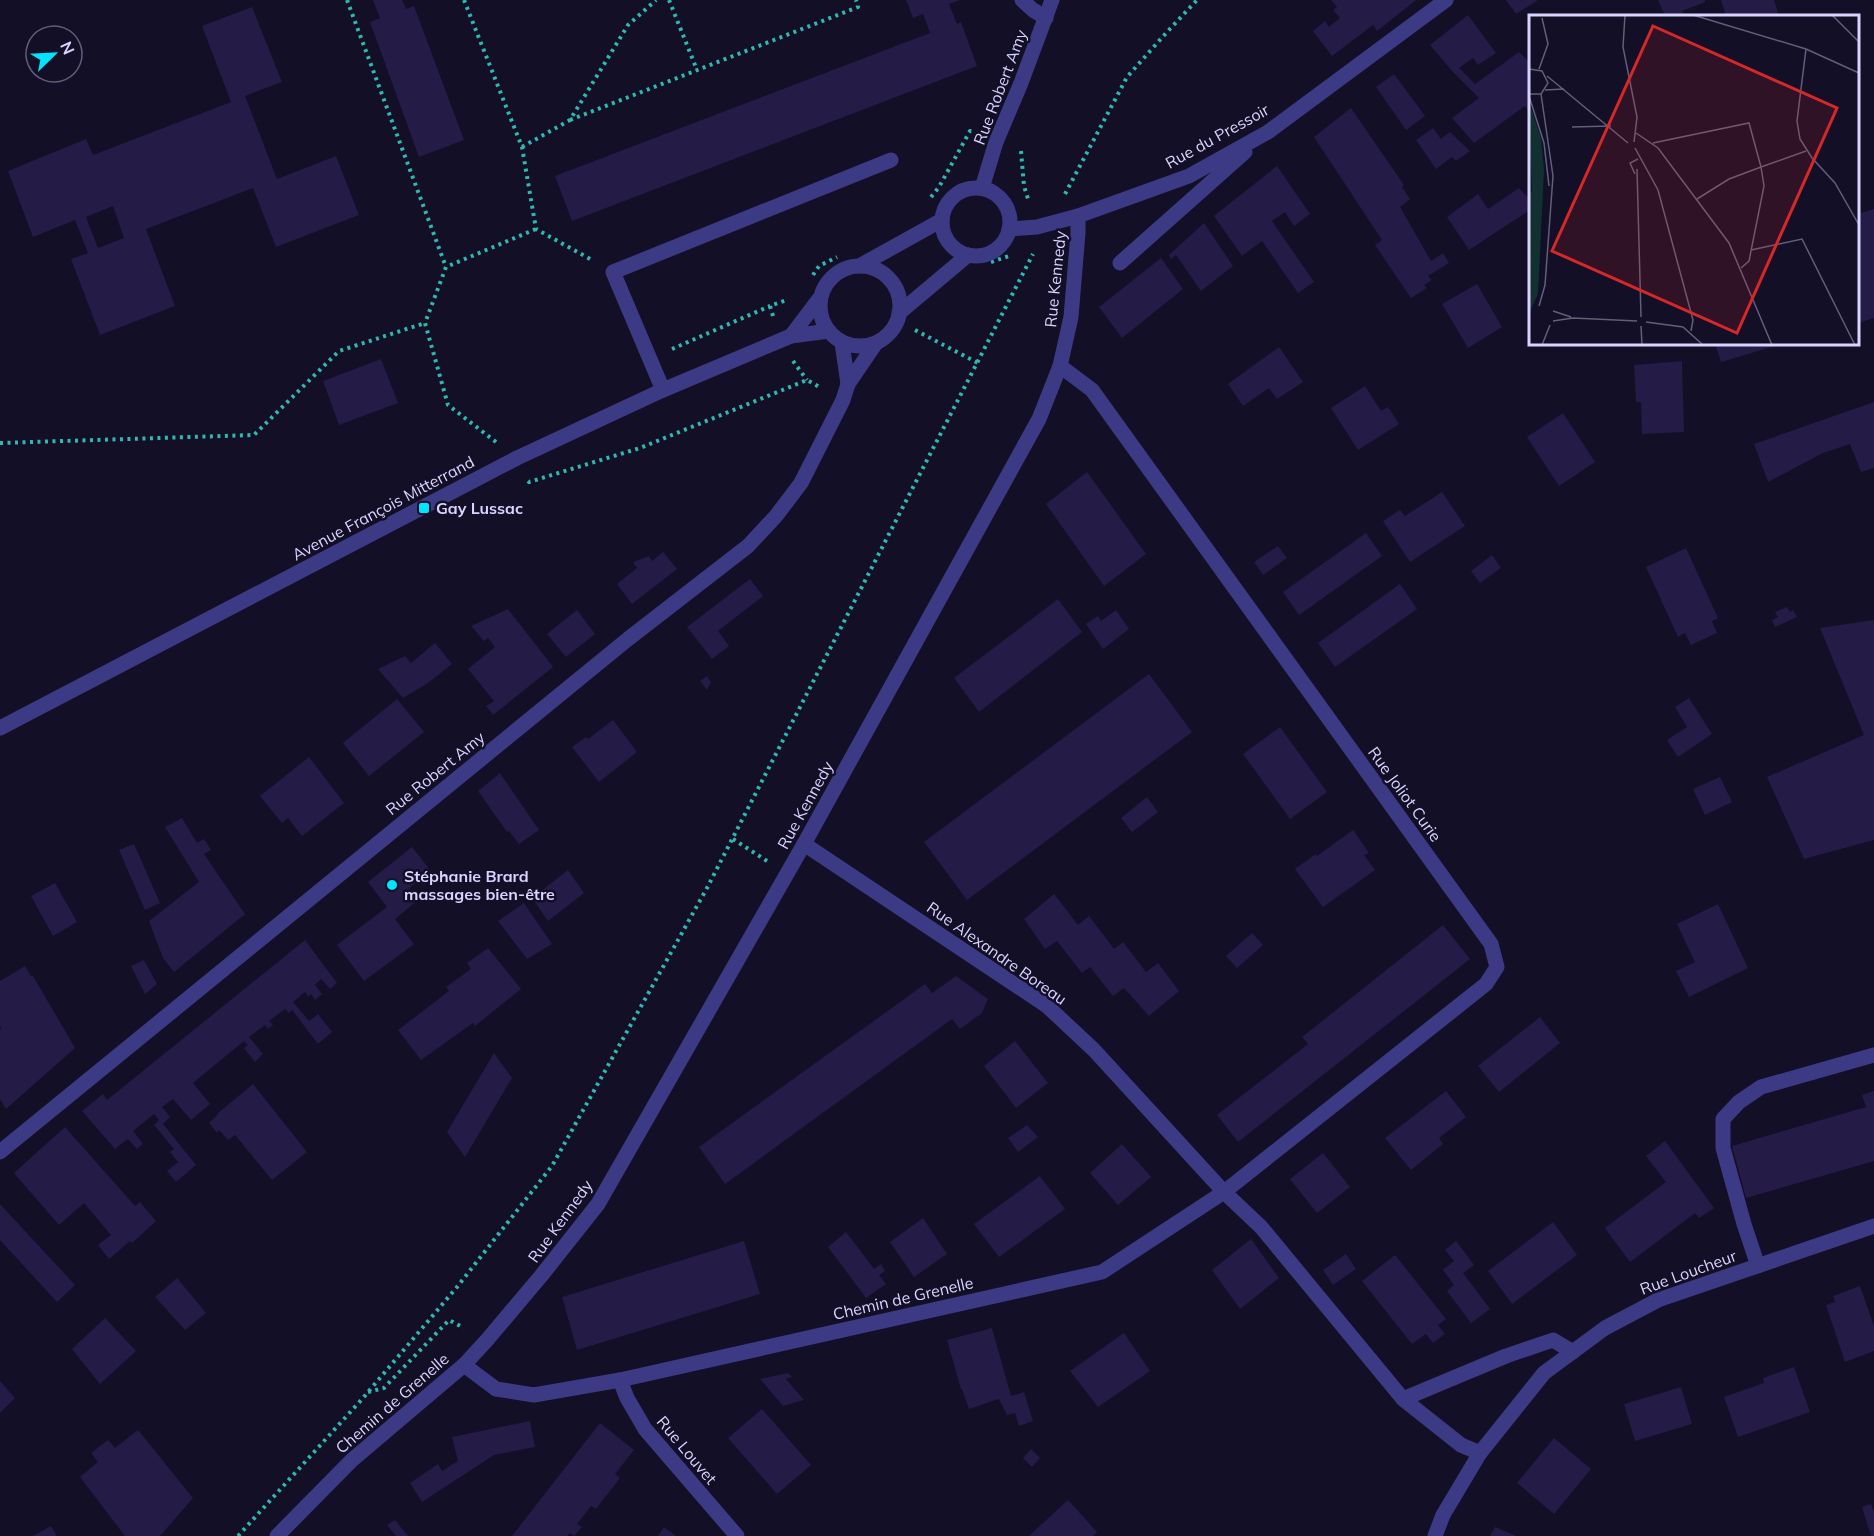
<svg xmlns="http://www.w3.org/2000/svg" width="1874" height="1536" viewBox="0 0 1874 1536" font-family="Mulish,sans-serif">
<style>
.building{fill:#241b47;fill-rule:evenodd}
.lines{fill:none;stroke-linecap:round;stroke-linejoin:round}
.path{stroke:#2fb8b0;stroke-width:4;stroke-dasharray:3 4.5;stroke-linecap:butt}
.minor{stroke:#3d3a85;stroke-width:15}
.poi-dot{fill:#00e5ff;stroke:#130f26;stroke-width:2}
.labels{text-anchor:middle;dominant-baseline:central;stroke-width:5;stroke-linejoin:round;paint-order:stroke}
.street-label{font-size:16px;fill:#d9d4ff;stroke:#130f26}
.poi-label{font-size:16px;font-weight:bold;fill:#d9d4ff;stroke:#130f26;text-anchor:start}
.inset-road{fill:none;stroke:#625e7d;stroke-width:1.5}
.view{fill:#d62828;fill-opacity:0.15;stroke:#d62828;stroke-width:3}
.inset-edge{fill:none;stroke:#d9d4ff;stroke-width:3}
</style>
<rect width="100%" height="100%" fill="#130f26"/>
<g class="building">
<path d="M373 0H402L406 9 414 6 464 140 419 157 370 22 380 18Z"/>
<path d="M906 0H960L949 4 957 24 961 22 977 66 572 221 555 176 930 33 923 14 913 18Z"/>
<path d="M1331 0H1416L1377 31 1373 25 1332 56 1313 31 1325 21 1329 27 1340 18 1333 10 1337 7Z"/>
<path d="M1506 0H1538L1516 14Z"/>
<path d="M1658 0H1705V2L1682 11 1685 16H1665Z"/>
<path d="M1721 0H1774L1779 16H1726Z"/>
<path d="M252 7 282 82 245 96 277 179 336 156 359 215 276 247 253 188 146 229 175 306 100 335 71 259 88 253 75 220 33 237 8 171 86 139 93 155 231 102 202 26ZM113 206 124 238 98 248 86 217Z"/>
<path d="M1468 15 1496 53 1478 65 1473 58 1459 68 1475 84 1519 52 1529 62 1530 61V113L1525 106 1474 143 1452 118 1479 98 1453 72 1430 45Z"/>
<path d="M1394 74 1425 116 1406 130 1376 87Z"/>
<path d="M1351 108 1404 185 1402 187 1410 199 1400 207 1431 261 1443 253 1449 263 1428 276 1432 280 1424 285 1427 288 1411 298 1375 245 1382 240 1314 137Z"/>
<path d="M1433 128 1441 139 1450 132 1470 151 1456 161 1452 157 1436 169 1416 140Z"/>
<path d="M1277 166 1310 214 1294 226 1285 212 1272 221 1314 282 1298 293 1262 241 1242 256 1214 216Z"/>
<path d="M1519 188 1530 200V210L1469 250 1447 217 1478 194 1488 209Z"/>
<path d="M1874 209V318L1858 323V214Z"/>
<path d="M1204 223 1233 266 1201 291 1176 255 1171 259 1169 255Z"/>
<path d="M1161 258 1183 289 1122 338 1099 307Z"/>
<path d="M1477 284 1502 327 1468 348 1442 304Z"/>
<path d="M1715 344H1782L1721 362Z"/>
<path d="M1279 347 1303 382 1277 399 1269 388 1243 406 1228 384Z"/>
<path d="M381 359 398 403 339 425 323 381Z"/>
<path d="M1682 361 1684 432 1642 434 1641 402H1636L1634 365Z"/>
<path d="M1365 386 1381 411 1388 407 1399 424 1358 450 1331 408Z"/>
<path d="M1874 402V468L1861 472 1850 444 1823 453 1768 482 1754 444Z"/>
<path d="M1563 413 1595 462 1559 486 1527 437Z"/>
<path d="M1087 472 1146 554 1104 586 1046 504Z"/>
<path d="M1442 492 1465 526 1410 562 1383 521 1400 510 1405 516Z"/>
<path d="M1366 533 1382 556 1299 615 1283 592Z"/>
<path d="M1278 546 1287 558 1263 575 1254 562Z"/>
<path d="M1686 548 1718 618 1712 621 1717 633 1691 645 1685 633 1678 637 1646 567Z"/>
<path d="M663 552 677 569 632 604 617 584 637 568 633 562 649 556 652 561Z"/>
<path d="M1492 555 1501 568 1480 583 1471 571Z"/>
<path d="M750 579 763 596 718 631 729 646 712 659 687 627Z"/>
<path d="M1400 584 1417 609 1335 667 1318 643Z"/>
<path d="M1058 599 1082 632 979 712 954 678Z"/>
<path d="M1787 607 1790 612 1793 610 1797 617 1775 627 1772 620 1778 617 1775 612Z"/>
<path d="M508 609 553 667 493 715 486 706 494 701 468 669 495 647 488 638 484 641 471 626Z"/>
<path d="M577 610 595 634 566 657 547 634Z"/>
<path d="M1116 610 1129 629 1103 649 1086 624 1098 616 1101 621Z"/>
<path d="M1874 620V840L1804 859 1767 777 1864 735 1820 628Z"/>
<path d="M435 643 452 664 428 683 403 698 378 669 405 656 411 663Z"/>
<path d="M1149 674 1192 732 967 900 924 842Z"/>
<path d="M707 676 711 682 707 690 700 681Z"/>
<path d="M1689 698 1712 734 1678 757 1667 740 1687 727 1675 707Z"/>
<path d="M397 699 424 732 369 776 343 743Z"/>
<path d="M613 720 637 752 599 782 572 747 586 737 588 739Z"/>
<path d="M1280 727 1327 792 1290 819 1243 754Z"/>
<path d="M309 757 344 803 302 836 288 818 282 823 260 796Z"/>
<path d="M500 773 539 830 519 844 509 831 507 832 478 791Z"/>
<path d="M1720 777 1732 802 1705 815 1693 789Z"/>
<path d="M1147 797 1158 812 1132 832 1121 818Z"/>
<path d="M182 818 197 843 204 839 211 850 204 854 245 914 174 972 163 958 149 921 199 882 165 827Z"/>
<path d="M1353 830 1369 853 1364 855 1375 870 1323 907 1295 869 1316 854 1317 856Z"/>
<path d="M134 844 160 903 145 910 119 850Z"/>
<path d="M412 847 431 871 409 888 418 900 395 919 414 944 364 981 337 945 387 907 368 882Z"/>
<path d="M568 870 584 893 548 921 532 898Z"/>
<path d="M55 883 77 922 53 936 31 896Z"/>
<path d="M1054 894 1078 925 1089 916 1114 949 1123 942 1146 972 1158 963 1179 991 1149 1016 1124 988 1113 996 1090 967 1082 973 1057 941 1045 949 1024 919Z"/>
<path d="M524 903 552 944 527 959 498 921Z"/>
<path d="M1718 904 1748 968 1689 997 1676 971 1695 962 1677 924Z"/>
<path d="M1443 925 1470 959 1238 1142 1217 1115 1308 1044 1302 1037Z"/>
<path d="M1252 933 1263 945 1237 968 1226 956Z"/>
<path d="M305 940 337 983 330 989 321 979 315 985 322 994 315 1000 311 994 308 997 305 992 293 1002 309 1021 318 1014 332 1032 318 1044 292 1010 289 1013 285 1009 269 1021 273 1025 268 1029 265 1025 249 1037 263 1054 255 1062 244 1048 248 1045 244 1041 193 1083 210 1104 191 1120 173 1099 162 1107 170 1117 163 1124 196 1165 176 1182 167 1171 178 1162 170 1152 174 1149 154 1125 159 1120 154 1114 133 1131 143 1144 137 1149 128 1139 115 1149 82 1111 103 1094 107 1100Z"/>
<path d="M488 948 521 989 475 1026 473 1023 421 1060 398 1030 449 991 446 987 471 969 467 963Z"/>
<path d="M144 960 157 984 145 994 131 966Z"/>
<path d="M25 966 31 976H33L75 1048 6 1109 0 1099V1029L1 1028 0 1025V981Z"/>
<path d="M956 976 988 999 982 1013 960 1029 952 1019 725 1184 699 1147 925 984 932 993Z"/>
<path d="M1540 1017 1560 1043 1499 1092 1478 1066Z"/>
<path d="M1015 1041 1048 1083 1016 1108 984 1066Z"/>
<path d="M494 1053 512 1078 465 1157 447 1132Z"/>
<path d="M253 1084 307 1152 272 1180 235 1135 228 1140 219 1130 217 1133 209 1123 218 1114V1113Z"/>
<path d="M1446 1091 1466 1117 1439 1138 1443 1144 1411 1170 1385 1138Z"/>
<path d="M1874 1091V1161L1746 1198 1732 1146 1866 1107 1862 1095Z"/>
<path d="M1027 1125 1038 1137 1018 1152 1008 1138Z"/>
<path d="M65 1127 135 1206 140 1202 156 1221 132 1243 130 1241 109 1259 98 1245 111 1235 84 1203 59 1225 14 1173Z"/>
<path d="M1665 1141 1714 1208 1699 1218 1695 1213 1630 1262 1605 1228 1666 1182 1646 1156Z"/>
<path d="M1122 1144 1151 1177 1118 1205 1090 1173Z"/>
<path d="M1323 1153 1350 1187 1317 1213 1290 1179Z"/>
<path d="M1040 1176 1065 1209 999 1257 974 1224Z"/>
<path d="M0 1204 75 1285 57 1302 0 1240Z"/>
<path d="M923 1218 947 1254 914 1277 890 1242Z"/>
<path d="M1553 1222 1577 1255 1512 1304 1488 1271Z"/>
<path d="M846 1232 874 1269 881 1264 885 1271 879 1275 886 1284 866 1298 828 1247Z"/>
<path d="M1251 1239 1279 1278 1240 1309 1212 1270Z"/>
<path d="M744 1241 760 1294 577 1350 562 1297Z"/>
<path d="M1456 1241 1474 1265 1463 1273 1490 1309 1471 1323 1447 1291 1454 1285 1443 1270 1454 1261 1445 1250Z"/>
<path d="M1346 1254 1356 1269 1333 1285 1323 1270Z"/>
<path d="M1395 1255 1446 1319 1438 1325 1445 1334 1433 1343 1426 1334 1412 1344 1362 1281Z"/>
<path d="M177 1278 206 1313 185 1330 155 1297Z"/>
<path d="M1860 1286 1874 1326V1351L1845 1362 1826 1305 1835 1302 1833 1296Z"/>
<path d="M105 1318 136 1351 100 1384 72 1349Z"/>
<path d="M992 1328 1011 1396 1024 1392 1033 1421 1019 1426 1015 1413 1007 1415 999 1399 969 1409 962 1389H961L947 1340Z"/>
<path d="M1124 1333 1150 1371 1098 1407 1070 1371Z"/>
<path d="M1794 1367 1810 1412 1738 1437 1724 1397 1764 1383 1763 1378Z"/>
<path d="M788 1373 792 1377 786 1379 804 1400 783 1406 760 1379Z"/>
<path d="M0 1381 15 1398 0 1413Z"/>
<path d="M1681 1387 1692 1424 1635 1441 1624 1404Z"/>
<path d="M762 1409 811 1465 777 1494 728 1438Z"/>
<path d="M530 1421 535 1447 494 1455 422 1502 410 1483 438 1464 442 1471 458 1461 452 1437Z"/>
<path d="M600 1423 634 1450 615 1474 620 1478 596 1509 591 1506 577 1524 582 1527 574 1536 570 1533 567 1536H512Z"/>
<path d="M138 1430 193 1498 160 1536H125L80 1477 98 1462 91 1453 108 1440 115 1448Z"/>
<path d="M1554 1438 1591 1469 1554 1514 1517 1483Z"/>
<path d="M1031 1449 1040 1458 1032 1467 1023 1458Z"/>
<path d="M1068 1500 1097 1532 1093 1536H1029Z"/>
<path d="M1871 1504 1874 1512V1536H1871L1862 1507Z"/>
<path d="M395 1520 408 1536H396L387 1525Z"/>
<path d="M51 1526 57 1536H33Z"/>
<path d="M664 1527 676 1536H658Z"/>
<path d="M1495 1527 1516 1536H1490Z"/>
</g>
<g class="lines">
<g class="path">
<path d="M347 0 446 267"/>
<path d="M464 0 522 147 536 229 592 260"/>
<path d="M669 0 697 70"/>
<path d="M570 120 858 7 856 0"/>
<path d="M522 147 570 120 628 25 656 0"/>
<path d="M1021 151 1024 186 1029 202"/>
<path d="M1065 194 1127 77 1167 32 1197 0"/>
<path d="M931 197 939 187 970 131 973 132"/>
<path d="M991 262 1012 255"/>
<path d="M813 275 819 266 837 257"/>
<path d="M773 316 770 306 787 300"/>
<path d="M915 330 978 363"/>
<path d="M672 349 770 306"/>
<path d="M793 361 807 380"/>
<path d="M496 442 448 405 425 323 446 267 536 229"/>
<path d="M0 443 254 435 339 351 425 323"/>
<path d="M528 481 529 482 640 448 807 380 821 388"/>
<path d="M733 839 767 861"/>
<path d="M368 1392 384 1388 449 1320 464 1328"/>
<path d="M238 1536 363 1398 457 1287 552 1166 707 888 1033 254"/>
</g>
<g class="minor">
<path d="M1022 0 1033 10 1046 18"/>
<path d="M982 188 996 142 1021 83 1052 0"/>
<circle cx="976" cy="222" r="34"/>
<path d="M1009 229 1037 227 1078 216 1189 176 1268 132 1446 0"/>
<path d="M1120 263 1245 152"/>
<path d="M861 265 942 220"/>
<circle cx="860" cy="306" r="40"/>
<path d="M899 313 968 255"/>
<path d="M791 336 819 299"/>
<path d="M842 343 848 384"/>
<path d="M663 390 613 272 891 160"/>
<path d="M0 728 517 458 663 390 791 336 829 331"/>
<path d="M804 844 1047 1006 1094 1050 1224 1192 1486 984 1497 967 1491 944 1092 390 1060 366"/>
<path d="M0 1152 628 639 748 546 776 516 801 483 843 400 848 384 876 343"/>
<path d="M1758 1266 1744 1224 1723 1148V1119L1739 1102 1761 1087 1874 1055"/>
<path d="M464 1365 496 1389 534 1395 620 1380 1102 1272 1224 1192 1261 1227 1403 1399 1461 1445 1480 1453"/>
<path d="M620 1380 627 1398 645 1429 737 1536"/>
<path d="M1403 1399 1506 1356 1553 1340 1573 1352"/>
<path d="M277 1536 352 1460 464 1365 487 1340 541 1276 598 1204 804 844 1039 419 1060 366 1071 317 1078 233V216"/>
<path d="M1435 1536 1443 1515 1480 1453 1544 1373 1605 1328 1658 1300 1874 1226"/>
</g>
</g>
<g class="poi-dot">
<rect x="418" y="502" width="12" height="12" rx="3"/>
<circle cx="392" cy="885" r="6"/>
</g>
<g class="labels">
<g class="street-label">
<text transform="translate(1000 87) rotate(-69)">Rue Robert Amy</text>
<text transform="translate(1217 136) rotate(-29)">Rue du Pressoir</text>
<text transform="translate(1055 279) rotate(-84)">Rue Kennedy</text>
<text transform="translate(383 508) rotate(-28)">Avenue François Mitterrand</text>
<text transform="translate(435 773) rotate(-39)">Rue Robert Amy</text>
<text transform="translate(1405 794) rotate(54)">Rue Joliot Curie</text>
<text transform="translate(805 805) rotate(-61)">Rue Kennedy</text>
<text transform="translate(997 953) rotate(35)">Rue Alexandre Boreau</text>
<text transform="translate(560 1221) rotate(-54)">Rue Kennedy</text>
<text transform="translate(1688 1272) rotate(-20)">Rue Loucheur</text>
<text transform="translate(903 1298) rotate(-13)">Chemin de Grenelle</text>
<text transform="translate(392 1403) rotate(-41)">Chemin de Grenelle</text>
<text transform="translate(687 1450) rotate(50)">Rue Louvet</text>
</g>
<g class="poi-label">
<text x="436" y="508">Gay Lussac</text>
<text x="404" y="876">Stéphanie Brard<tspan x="404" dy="18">massages bien-être</tspan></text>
</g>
</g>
<g transform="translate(1529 15)">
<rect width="330" height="330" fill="#130f26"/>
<path d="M0 173 5 182V242L11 239 9 279 0 298Z" fill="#12302f"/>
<path d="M0 87 12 123 15 155 11 239 5 243Z" fill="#12302f"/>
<path class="inset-road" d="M96 0 94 32 108 102 105 127M164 0 277 34 330 58M303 0 330 27M277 34 268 106 271 124 283 143 306 168 330 210M0 54 13 56 19 68 12 79H0M10 54 19 29 13 3M18 61 99 128M16 75 35 74M0 81 15 128 20 171M43 112 82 111M107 118 129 133 200 228 243 330M124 128 220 108 232 152 200 164 168 184M106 133 129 175 164 305 162 316M108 154 112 302M106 159 101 148 109 144M222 235 273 224 326 330M212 253 220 246 235 171 232 152 277 136M10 291 16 270 24 161 12 79M24 296 42 302M24 306 44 303 108 306M117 307 154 312 174 330M112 311 113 330M13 330 21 310"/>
<path class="view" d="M124 11 308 93 208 318 23 236Z"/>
<rect width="330" height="330" class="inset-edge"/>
</g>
<g transform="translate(54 54) rotate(66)"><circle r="28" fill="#130f26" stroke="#625e7d" stroke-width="1.5"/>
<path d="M0-4.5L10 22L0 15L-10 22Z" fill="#00e5ff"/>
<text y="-9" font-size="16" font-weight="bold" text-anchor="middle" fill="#d9d4ff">N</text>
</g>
</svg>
